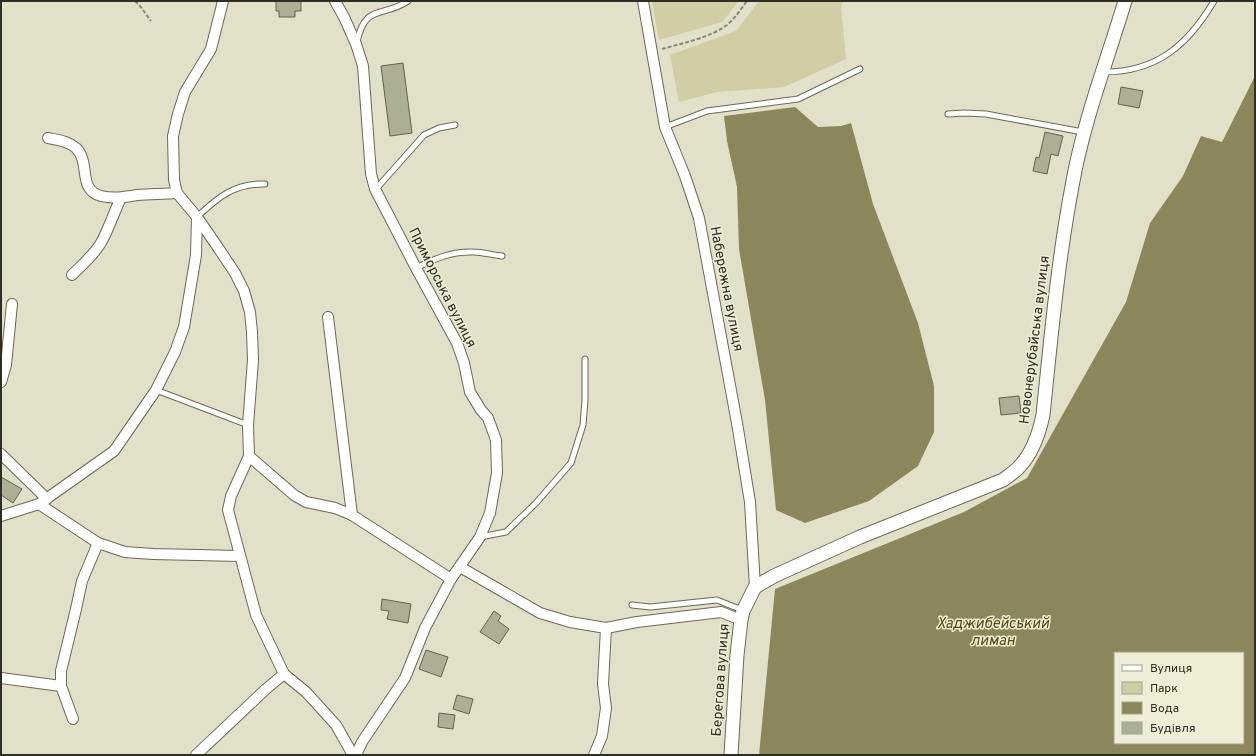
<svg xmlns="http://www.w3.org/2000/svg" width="1256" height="756" viewBox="0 0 1256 756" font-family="Overpass,sans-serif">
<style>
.green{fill:#d1cda4}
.water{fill:#8b875b;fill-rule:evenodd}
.building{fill:#aead96;stroke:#64624d}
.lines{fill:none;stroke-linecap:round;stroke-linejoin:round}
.service-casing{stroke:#6b6a54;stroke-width:7}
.minor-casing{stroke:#6b6a54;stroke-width:12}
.tertiary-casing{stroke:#6b6a54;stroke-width:15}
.path{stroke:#888676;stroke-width:2;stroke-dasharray:4 2;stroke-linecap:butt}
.service{stroke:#fff;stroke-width:5}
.minor{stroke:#fff;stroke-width:10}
.tertiary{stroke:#fff;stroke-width:13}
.labels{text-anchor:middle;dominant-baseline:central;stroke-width:3;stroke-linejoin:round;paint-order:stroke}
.street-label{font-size:14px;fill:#2f2e25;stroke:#efedd5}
.water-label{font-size:15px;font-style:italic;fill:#504a13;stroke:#efedd5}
</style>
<rect width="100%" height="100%" fill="#e2e0c8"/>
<g class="green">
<path d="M652 1H739L722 22 659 40Z"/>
<path d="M759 1H843L841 7 846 59 784 87 717 92 679 102 670 55 736 31Z"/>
</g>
<g class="water">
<path d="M1255 76V755H759L775 589 964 512 1027 478 1126 302 1150 223 1183 176 1201 136 1222 142ZM1115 653H1243V743H1115Z"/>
<path d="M795 107 818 127 841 126 851 123 873 204 918 323 934 386V432L918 466 869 501 805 523 776 510 765 400 739 249 737 187 727 141 724 116Z"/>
</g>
<g class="building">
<path d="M276 1H301V11H295V17H279V11H276Z"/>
<path d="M403 63 412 133 390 136 381 66Z"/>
<path d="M1121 87 1143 91 1139 108 1118 104Z"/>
<path d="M1045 132 1063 136 1058 156 1051 154 1047 174 1033 171 1036 157 1039 158Z"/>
<path d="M1019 396 1021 413 1001 415 999 398Z"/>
<path d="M1 477 22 489 13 503 1 495Z"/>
<path d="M382 599 411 604 408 623 387 619 389 611 381 610Z"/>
<path d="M494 611 501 616 498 621 509 629 499 644 480 632Z"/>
<path d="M426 650 448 657 441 677 419 669Z"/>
<path d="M457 695 473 699 469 714 453 709Z"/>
<path d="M439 713 455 715 453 729 438 727Z"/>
</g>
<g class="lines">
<g class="service-casing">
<g id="service">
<path d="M357 42C365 3 383 18 408 1"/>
<path d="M1104 72C1157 72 1188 45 1214 1"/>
<path d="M948 114 964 113 986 114 1083 132"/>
<path d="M665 127 707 111 798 99 860 69"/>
<path d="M376 189 424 135 439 128 455 125"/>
<path d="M197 217C218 197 235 183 265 184"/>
<path d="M416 268C434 259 452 251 473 252 483 252 492 255 502 256"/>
<path d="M156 390 248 425"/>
<path d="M480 537 506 532 536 503 571 463 583 425 585 400V359"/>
<path d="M632 605 650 607 717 600 742 610"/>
</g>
</g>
<g class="minor-casing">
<g id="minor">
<path d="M223 1 211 49 185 92 178 114 173 136 174 180 177 193 197 217 217 246 235 273 244 291 250 312 252 332 253 360 248 425 249 456 294 495 306 502 335 508 352 515 451 579"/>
<path d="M335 1 344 17 356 44 363 66 371 174 375 189 416 268 457 343 464 363 470 392 481 410 488 418 496 440 497 473 490 513 480 537 451 579 425 628 405 678 362 742 356 755"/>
<path d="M643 1 665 127 685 176 699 218 737 423 750 502 755 587"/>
<path d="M48 138C58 140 68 141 76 148 91 162 77 190 101 196 113 199 125 197 137 195 151 194 164 194 177 193"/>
<path d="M72 275C83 264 95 254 102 241 109 228 114 212 121 198"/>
<path d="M328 317 352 515"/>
<path d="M1 382 6 365 12 304"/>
<path d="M1 454 47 499"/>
<path d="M39 504 114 451 156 390 175 352 184 327 196 255 197 217"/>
<path d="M1 516 39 504 98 543 125 552 153 554 240 556"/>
<path d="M460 567 540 613 570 622 606 628 637 622 721 612 741 620"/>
<path d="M284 674 306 692 336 725 353 755"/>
<path d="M1 678 61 686"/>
<path d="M73 719 61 686V671L76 609 82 581 98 543"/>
<path d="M196 755 266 689 284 674 256 615 228 510 231 496 249 456"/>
<path d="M594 755 602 736 606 708 603 684 606 628"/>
</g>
</g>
<g class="tertiary-casing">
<path id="tertiary" d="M731 755 737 655 741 620 743 611 755 587 774 576 860 537 1003 480C1008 476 1015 472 1020 466 1033 452 1039 434 1043 415 1051 337 1058 259 1073 181 1084 120 1107 61 1125 1"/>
</g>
<g class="path">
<path d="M135 1 140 6 151 21"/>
<path d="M662 49C683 43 709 38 727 25 735 18 741 9 747 1"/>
</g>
<use href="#service" class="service"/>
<use href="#minor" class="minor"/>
<use href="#tertiary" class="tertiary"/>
</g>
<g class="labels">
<g class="street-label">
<text transform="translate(442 288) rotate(63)">Приморська вулиця</text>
<text transform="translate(726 289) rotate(79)">Набережна вулиця</text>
<text transform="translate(1035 340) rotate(-83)">Новонерубайська вулиця</text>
<text transform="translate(721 680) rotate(-86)">Берегова вулиця</text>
</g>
<g class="water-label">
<text x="993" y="624">Хаджибейський<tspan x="993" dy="17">лиман</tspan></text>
</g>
</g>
<rect width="1256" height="756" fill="none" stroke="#2f2e25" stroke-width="4"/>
<rect x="1114" y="652" width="130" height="92" fill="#efedd5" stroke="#a2a18f"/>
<rect x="1122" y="665" width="20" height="6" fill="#ffffff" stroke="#a2a18f"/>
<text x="1150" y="672" font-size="12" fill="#2f2e25">Вулиця</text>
<rect x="1122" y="682" width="20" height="12" fill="#d1cda4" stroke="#a2a18f"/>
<text x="1150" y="692" font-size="12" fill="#2f2e25">Парк</text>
<rect x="1122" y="702" width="20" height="12" fill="#8b875b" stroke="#a2a18f"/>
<text x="1150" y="712" font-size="12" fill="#2f2e25">Вода</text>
<rect x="1122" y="722" width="20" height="12" fill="#aead96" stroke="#a2a18f"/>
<text x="1150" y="732" font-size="12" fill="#2f2e25">Будівля</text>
</svg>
